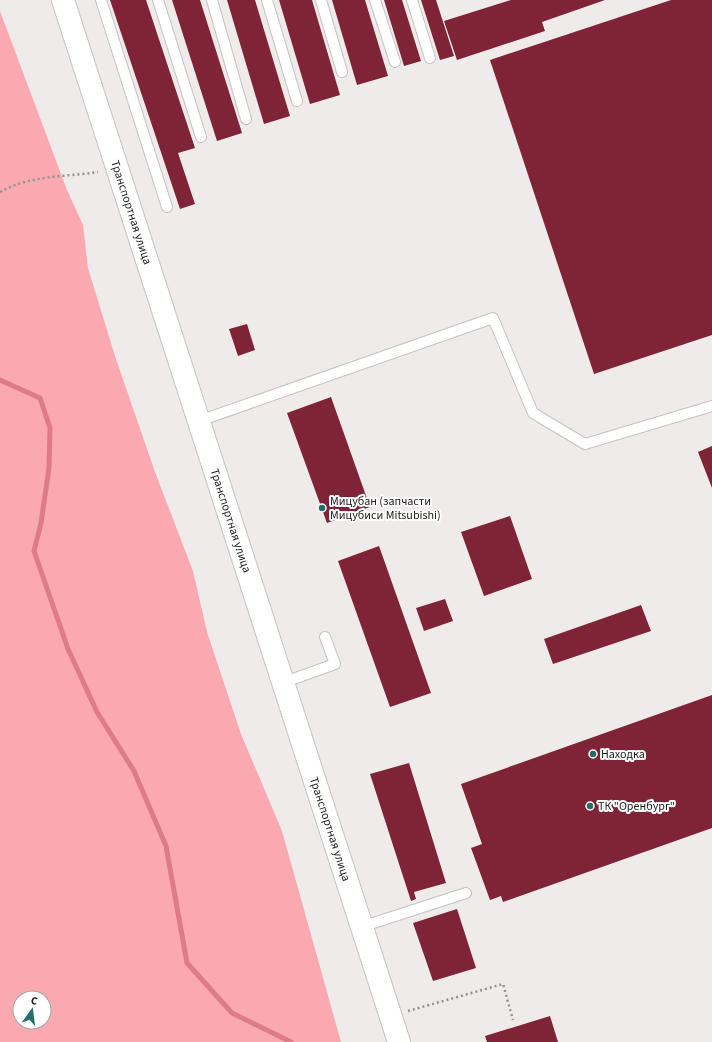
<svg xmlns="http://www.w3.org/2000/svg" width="712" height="1042" viewBox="0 0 712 1042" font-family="'Source Sans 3',sans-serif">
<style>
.green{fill:#faa9b0;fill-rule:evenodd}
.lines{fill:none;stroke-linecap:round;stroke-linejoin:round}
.stream{stroke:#df7b86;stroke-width:5}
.building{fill:#7f2436}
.service-casing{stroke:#c6c2c2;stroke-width:12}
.tertiary-casing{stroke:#c6c2c2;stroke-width:24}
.path{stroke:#959191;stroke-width:2.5;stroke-dasharray:2 3;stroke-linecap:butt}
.service{stroke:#fff;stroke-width:10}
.tertiary{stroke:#fff;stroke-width:22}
.poi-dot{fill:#246e69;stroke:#fff;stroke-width:1.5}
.labels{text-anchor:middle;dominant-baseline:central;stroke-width:4;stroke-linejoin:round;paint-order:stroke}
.street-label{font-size:12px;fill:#1e1c1c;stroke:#fff}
.poi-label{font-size:12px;fill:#1e1c1c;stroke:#fff;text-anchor:start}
</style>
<rect width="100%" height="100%" fill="#efebeb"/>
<path class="green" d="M0 11 67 190 83 225 88 268 115 356 155 472 193 571 207 632 241 734 282 831 341 1042H0ZM20 998H44V1022H20Z"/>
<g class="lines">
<path class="stream" d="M0 380 40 398 50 428 49 468 41 523 34 551 68 649 97 712 134 771 166 846 187 963 232 1013 291 1042"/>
</g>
<g class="building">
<path d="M110 0H146L195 148 178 153 195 204 180 209Z"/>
<path d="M172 0H200L242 133 217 141Z"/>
<path d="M227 0H255L290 116 264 124Z"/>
<path d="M279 0H312L340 95 310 104Z"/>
<path d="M332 0H365L388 76 357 85Z"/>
<path d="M384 0H402L421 61 404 66Z"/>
<path d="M421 0H436L454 56 440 60Z"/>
<path d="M511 0H605L542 22 545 31 457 60 444 21Z"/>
<path d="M671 0H712V335L594 374 490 60Z"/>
<path d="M247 324 255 350 238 356 229 329Z"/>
<path d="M331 397 370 507 327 523 287 413Z"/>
<path d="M712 446V488L698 452Z"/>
<path d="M510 516 532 579 484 596 461 532Z"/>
<path d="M379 546 431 693 390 707 338 561Z"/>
<path d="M445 599 453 621 424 631 416 608Z"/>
<path d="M641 605 651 631 553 664 544 639Z"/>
<path d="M712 695V828L503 902 501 896 490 900 471 848 482 844 461 784Z"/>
<path d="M409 763 446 883 414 892 416 899 411 901 370 774Z"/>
<path d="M457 909 476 968 433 981 413 923Z"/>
<path d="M550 1016 558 1042H487L485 1036Z"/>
</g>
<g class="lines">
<g class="service-casing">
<g id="service">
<path d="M101 0 167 207"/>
<path d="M158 0 201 137"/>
<path d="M212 0 246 119"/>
<path d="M267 0 297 101"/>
<path d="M321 0 342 72"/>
<path d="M375 0 395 62"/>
<path d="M412 0 430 58"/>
<path d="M199 421 493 318 533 413 585 444 712 406"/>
<path d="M282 683 335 664 325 637"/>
<path d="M361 927 466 893"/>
</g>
</g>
<g class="tertiary-casing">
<g id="tertiary">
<path id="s1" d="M63 0 399 1042"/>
</g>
</g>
<g class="path">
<path d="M0 192C30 175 65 177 98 172"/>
<path d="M408 1011 503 984 513 1020"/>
</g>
<use href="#service" class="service"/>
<use href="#tertiary" class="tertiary"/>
</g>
<g class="poi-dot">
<circle cx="322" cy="508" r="4"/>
<circle cx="593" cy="754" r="4"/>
<circle cx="590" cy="806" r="4"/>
</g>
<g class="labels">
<g class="street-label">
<text stroke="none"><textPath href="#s1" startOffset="223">Транспортная улица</textPath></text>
<text stroke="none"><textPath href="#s1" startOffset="547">Транспортная улица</textPath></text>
<text stroke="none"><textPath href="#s1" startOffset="871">Транспортная улица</textPath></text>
</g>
<g class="poi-label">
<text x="330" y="501">Мицубан (запчасти<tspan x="330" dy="14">Мицубиси Mitsubishi)</tspan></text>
<text x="601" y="754">Находка</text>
<text x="598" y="806">ТК "Оренбург"</text>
</g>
</g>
<g transform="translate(32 1010) rotate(14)"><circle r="19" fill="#ffffff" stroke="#a5a4a4"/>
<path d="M0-3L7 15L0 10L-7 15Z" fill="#246e69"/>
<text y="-6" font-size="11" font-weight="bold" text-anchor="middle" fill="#1e1c1c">С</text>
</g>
</svg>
